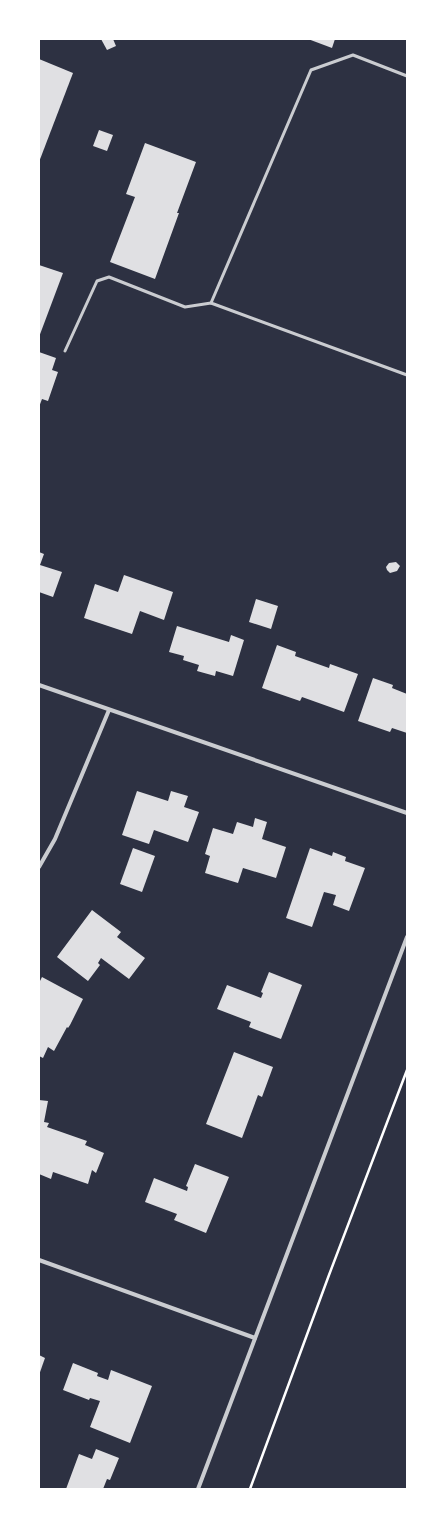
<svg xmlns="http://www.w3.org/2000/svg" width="446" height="1528" viewBox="0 0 446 1528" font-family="'Archivo Narrow',sans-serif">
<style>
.building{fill:#e0e0e3}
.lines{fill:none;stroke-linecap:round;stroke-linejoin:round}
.path{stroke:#fff;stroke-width:2.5}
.service{stroke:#caccd0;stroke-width:3}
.minor{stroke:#caccd0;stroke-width:4}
</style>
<rect width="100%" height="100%" fill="#2d3142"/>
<g class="building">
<path d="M101 39H113L116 46 107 50Z"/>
<path d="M308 39H335L332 48Z"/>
<path d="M39 59 73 73 39 162Z"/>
<path d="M99 130 113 135 107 151 93 146Z"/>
<path d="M145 143 196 162 177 213H179L155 279 110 262 135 197 126 194Z"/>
<path d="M39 265 63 273 39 337Z"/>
<path d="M39 352 56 358 52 370 58 372 48 401 42 399 39 407Z"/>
<path d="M39 552 44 554 40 565 62 572 53 597 39 592Z"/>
<path d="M396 562 400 566 397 571 390 573 387 570 386 567 389 563Z"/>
<path d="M124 575 173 592 164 620 140 611 132 634 84 618 95 584 118 592Z"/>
<path d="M256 599 278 606 271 629 249 622Z"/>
<path d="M177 626 229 642 231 635 244 640 233 676 216 671 215 676 197 671 199 665 183 660 184 656 169 652Z"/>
<path d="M277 645 296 652 295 656 329 668 330 664 358 674 344 712 302 697 300 701 262 688Z"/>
<path d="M373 678 393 685 392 688 407 694V733L392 728 390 732 358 721Z"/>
<path d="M137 791 168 801 171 791 188 796 184 807 199 812 188 842 154 830 149 844 122 835Z"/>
<path d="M255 818 267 822 262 839 286 847 276 878 243 868 238 883 205 873 210 856 205 854 213 828 233 834 237 822 253 827Z"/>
<path d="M133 848 155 856 142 892 120 884Z"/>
<path d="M310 848 332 856 333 852 346 857 345 861 365 868 349 911 333 905 336 895 324 892 312 927 286 918Z"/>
<path d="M92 910 121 932 117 937 145 958 129 979 101 958 98 963 100 965 88 981 57 957Z"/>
<path d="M269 972 302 985 281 1039 249 1027 251 1022 217 1009 227 985 261 998 263 993 261 992Z"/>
<path d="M42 977 83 999 70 1025 68 1028 67 1027 54 1051 48 1047 43 1058 39 1056V983Z"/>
<path d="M234 1052 273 1067 262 1097 258 1095 242 1138 206 1124Z"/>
<path d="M39 1100 48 1101 44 1122 49 1123 47 1127 87 1141 85 1145 104 1153 96 1173 92 1170 88 1184 53 1172 51 1179 39 1174Z"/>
<path d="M195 1164 229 1177 206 1233 174 1220 177 1214 145 1202 154 1178 187 1191 188 1187 186 1186Z"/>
<path d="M39 1355 45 1358 39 1375Z"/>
<path d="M73 1363 98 1373 97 1376 108 1380 111 1370 152 1386 130 1443 90 1427 100 1401 90 1398 89 1400 63 1390Z"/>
<path d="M96 1449 119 1458 110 1480 107 1479 103 1489H66L79 1454 92 1459Z"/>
</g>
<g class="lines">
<path class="path" d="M250 1489 329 1275 407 1070"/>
<g class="service">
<path d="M407 76 353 55 311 70 211 303 407 375"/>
<path d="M65 351 97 281 109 277 185 307 211 303"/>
</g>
<g class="minor">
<path d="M39 685 407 813"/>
<path d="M39 867 55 839 109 710"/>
<path d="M39 1260 255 1338"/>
<path d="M198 1489 407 937"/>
</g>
</g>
<rect width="446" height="1528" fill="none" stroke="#ffffff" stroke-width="80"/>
</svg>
